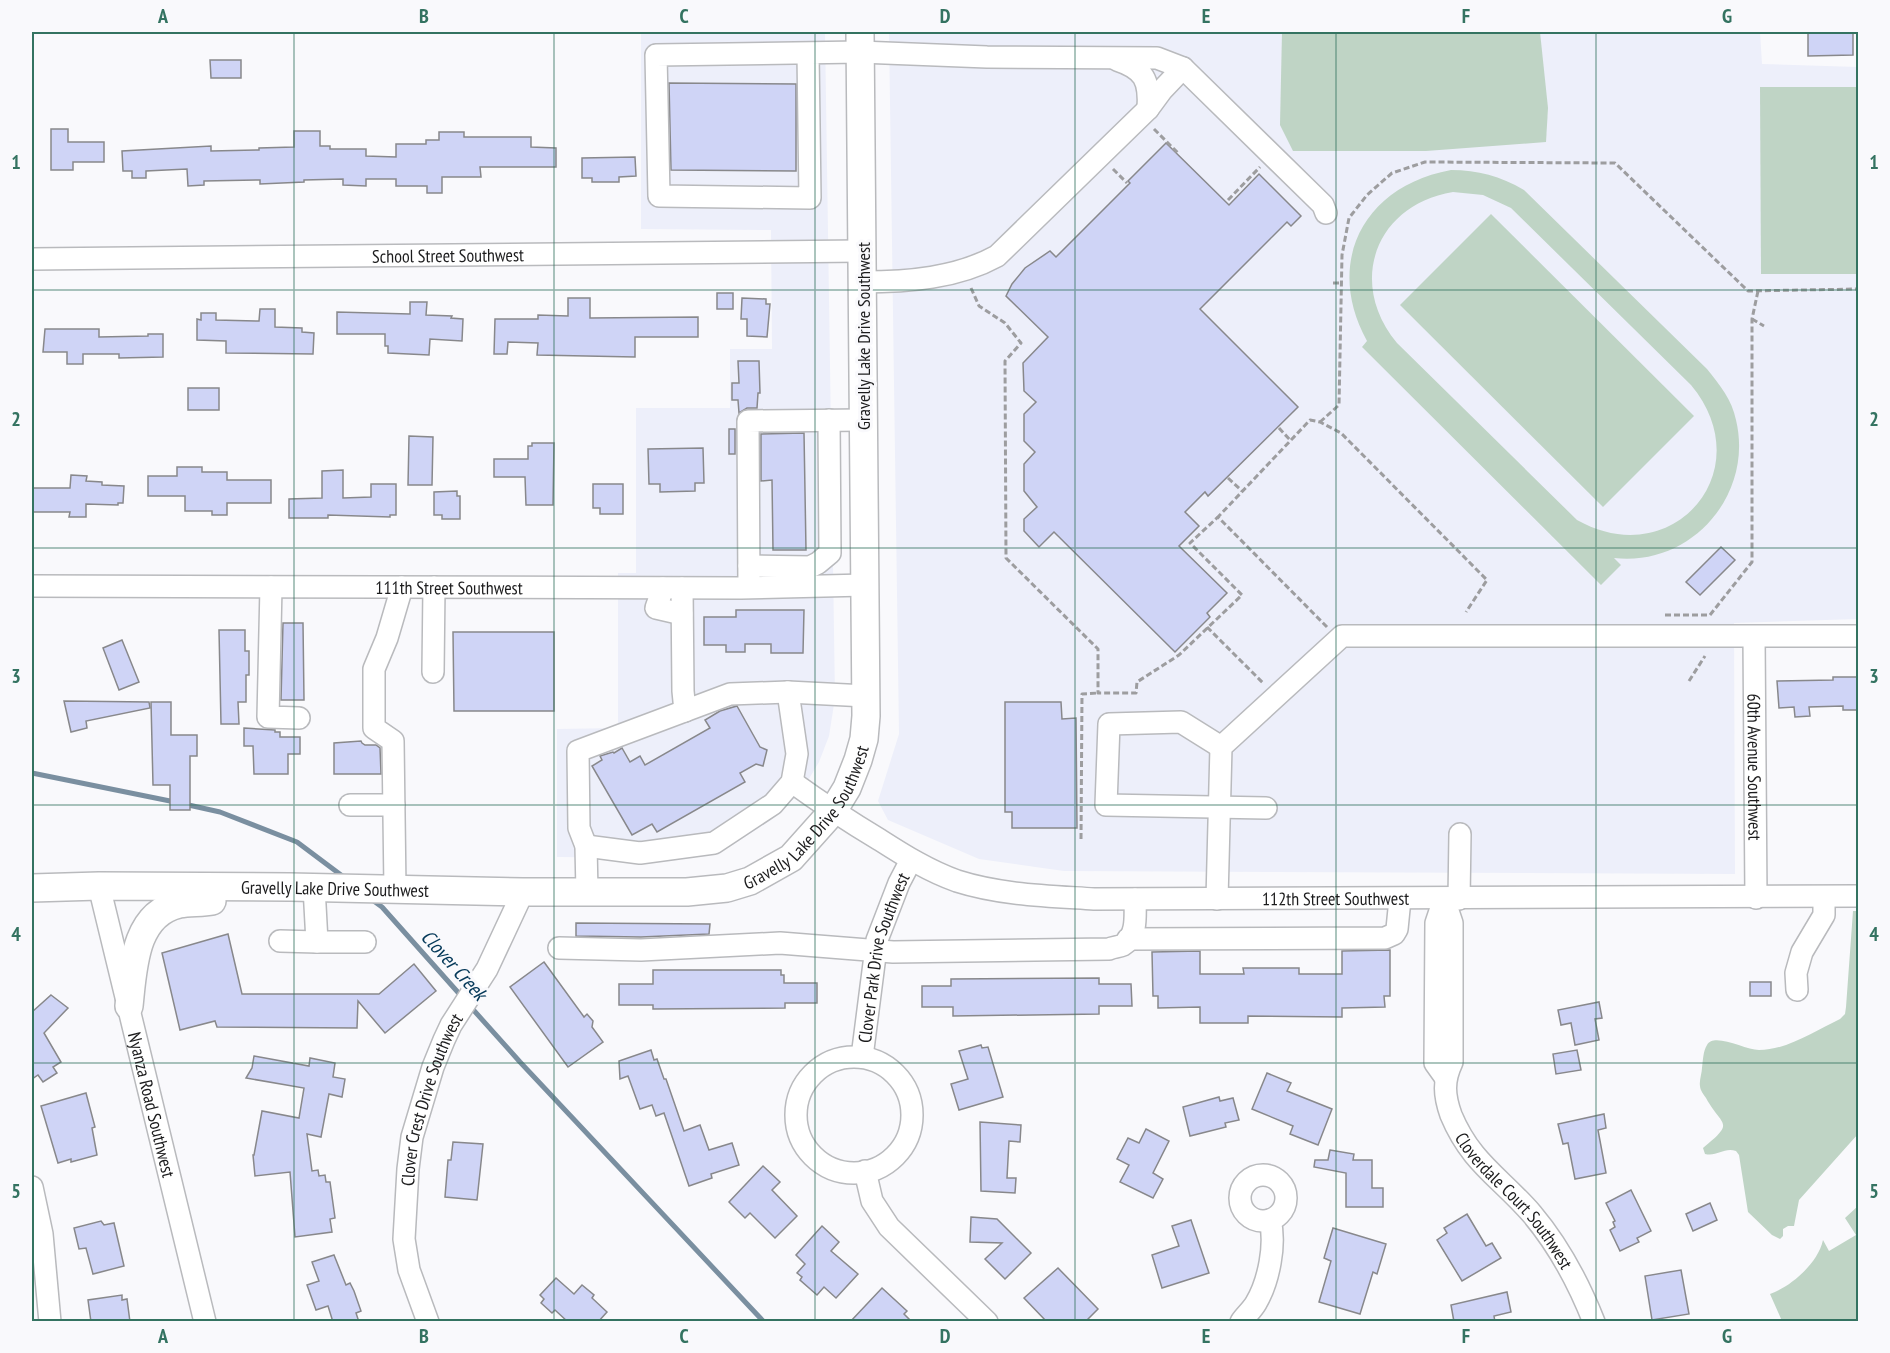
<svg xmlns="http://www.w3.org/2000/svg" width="1890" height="1353" viewBox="0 0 1890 1353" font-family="'PT Sans Narrow',sans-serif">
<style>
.built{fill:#edeffa}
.green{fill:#bfd4c5;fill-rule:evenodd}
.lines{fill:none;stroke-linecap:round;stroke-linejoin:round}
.stream{stroke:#7a8fa0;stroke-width:5}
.building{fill:#cfd4f6;stroke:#88888b;stroke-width:1.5}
.minor-casing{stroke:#b9babd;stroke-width:24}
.major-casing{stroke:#b9babd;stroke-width:30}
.path{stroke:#9d9d9f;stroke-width:3;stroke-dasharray:6 3;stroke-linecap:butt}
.minor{stroke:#fff;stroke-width:21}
.major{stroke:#fff;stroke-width:27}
.grid{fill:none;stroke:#347361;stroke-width:1.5;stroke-opacity:0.55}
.labels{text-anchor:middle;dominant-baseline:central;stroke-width:6;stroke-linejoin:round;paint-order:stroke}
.street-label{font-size:18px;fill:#1c1c1d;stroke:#f9f9fc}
.water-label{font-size:20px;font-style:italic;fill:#043858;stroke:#f9f9fc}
.neatline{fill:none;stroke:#347361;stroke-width:2}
.grid-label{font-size:20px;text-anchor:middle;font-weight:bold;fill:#347361}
</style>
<rect width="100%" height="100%" fill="#f9f9fc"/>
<g class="built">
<path d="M641 32H825L835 698 829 736 819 762 801 792 771 820 731 846 680 858 557 857V729L618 728V573H636V408H730V349H772L771 230 641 229Z"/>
<path d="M889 32H1760L1762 64 1858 67V619L1734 623 1735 874 1064 871 979 859 888 820 878 801 899 734Z"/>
</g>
<g class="green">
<path d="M1282 32H1540L1548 108 1546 142 1426 151H1293L1280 125Z"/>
<path d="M1760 87H1858V274H1761Z"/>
<path d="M1451 170C1478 170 1500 176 1524 190L1707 369C1720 385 1732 400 1736 420 1754 495 1691 567 1614 558L1621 565 1601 585 1362 347 1367 341C1324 263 1363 186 1451 170ZM1453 192 1483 195 1511 208 1691 385C1762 470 1673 574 1577 520L1397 343C1347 283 1375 205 1453 192Z"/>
<path d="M1491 214 1694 416 1603 507 1400 305Z"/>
<path d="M1853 911H1858V1134L1799 1200 1794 1226H1788L1783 1229V1236L1780 1239 1772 1235 1748 1212 1739 1155 1736 1151C1724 1147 1717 1157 1705 1154L1703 1148C1736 1121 1722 1127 1706 1098 1704 1095 1700 1090 1700 1086 1699 1081 1702 1073 1702 1068 1703 1061 1703 1051 1707 1045 1714 1032 1745 1050 1759 1050 1787 1050 1815 1031 1840 1019L1845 1014 1846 1007Z"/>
<path d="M1858 1206V1321H1782L1770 1294C1792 1286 1818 1263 1823 1240L1829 1251 1856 1235 1845 1218Z"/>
</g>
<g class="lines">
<g class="stream">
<path d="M32 773 175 802"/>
<path d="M184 804 220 812 297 842 345 878"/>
<path d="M371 899 382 907 463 998"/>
<path d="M469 1005 520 1062 764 1322"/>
</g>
</g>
<g class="building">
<path d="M1808 32H1853V55L1808 56Z"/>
<path d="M210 60H241V78H211Z"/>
<path d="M669 83 796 84V171L671 170Z"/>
<path d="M51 129H68V142H104V162H73V170H51Z"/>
<path d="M294 131H320V146H330V149H366V156L396 157V144H426V140H439V132H464V137H531V147L556 148V167H480L481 177H442V193H427V186H396V179H366V186L343 185V179L304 180V182L260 184V180L204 181V185L188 186 187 169 146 171V178H132V171H123L122 151 211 146V151L259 150V148L294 147Z"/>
<path d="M1166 143 1229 205 1259 174 1301 216 1291 226 1287 222 1200 309 1298 407 1208 496 1205 492 1185 512 1199 526 1179 546 1227 593 1207 613 1210 617 1175 652 1054 532 1039 547 1024 531V519L1037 507 1024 491V464L1035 452 1024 441V414L1036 402 1024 391 1023 363 1048 337 1006 296 1012 284 1025 268 1050 251 1056 257 1130 183 1128 181Z"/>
<path d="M635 157 636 176 619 177V182H592V178H582V158Z"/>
<rect x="717" y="293" width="16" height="16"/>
<path d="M568 298H590V318L698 317V337H635V357L537 355 538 343 508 342 507 354H494L495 319H538V315L568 316Z"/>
<path d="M742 298 766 299V304H770L767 337 747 336V319H741Z"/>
<path d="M410 302H427L426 315 452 316 451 318 463 319 462 341 430 339 429 355 388 353V346H385V334H337V312L410 314Z"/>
<path d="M260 309H275V327L302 328V332L314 333 313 354 226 353V341L197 340V319L201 320V313H216V320L259 321Z"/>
<path d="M45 329H99V337L148 336V334H163V357L119 358V354H83V364H67V352H43Z"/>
<path d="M738 361H759L760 393H758L757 408H747L739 413 738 400H732V383H739Z"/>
<rect x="188" y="388" width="31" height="22"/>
<rect x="729" y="429" width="6" height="25"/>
<path d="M804 433 806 550H773L772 480 761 481V434Z"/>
<path d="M409 436 433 437 432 485H408Z"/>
<path d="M532 443H554L553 505H526L525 477H494V459H528V446H532Z"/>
<path d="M703 448 704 483H695V491L660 492V484H649L648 449Z"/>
<path d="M177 467H202V472H227V480H271V503H227V515H212V511H185V496H148V476H177Z"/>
<path d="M343 470V498L371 497V484H396V515H390V517L328 515V518H289V499L322 498V471Z"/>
<path d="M71 475 87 476 86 481 102 482V485L124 486 123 503H118V505L86 504V517H69L70 512H32V488H70Z"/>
<path d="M593 484H623V514H600V508H593Z"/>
<path d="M457 491V496H460V519H442V515H434V492Z"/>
<path d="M1721 547 1735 560 1700 595 1686 582Z"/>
<path d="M736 610H804L803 653H771V644H745V652H726V645H704V617H736Z"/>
<path d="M283 623H303L304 700H281Z"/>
<path d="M219 630H245V651H249V675H246V702H238L239 724H221Z"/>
<path d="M453 632H554V711H454Z"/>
<path d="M122 640 139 682 119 690 103 648Z"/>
<path d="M1833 677H1858V710H1843V706L1809 707 1810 716 1795 717 1794 707 1779 708 1777 681 1833 680Z"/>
<path d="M64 701 149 702 150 708 86 721 87 728 71 732Z"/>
<path d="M151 702H171V735H197V756H190V810H170V785H153Z"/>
<path d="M1005 702H1061L1062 719 1076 718 1077 828H1012V812H1005Z"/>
<path d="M737 706 760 747 767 750 763 766 756 764 740 773 745 782 657 832 652 824 632 835 592 766 602 760 600 756 613 752 614 753 622 748 630 762 640 756 645 765 710 728 705 720 720 711Z"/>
<path d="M244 728 275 730V732H280V737H300V754H288V774H254L253 746H244Z"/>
<path d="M361 741 362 743 365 745H376L380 748 381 774H334V743Z"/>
<path d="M576 923 710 924 709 934 641 937 576 936Z"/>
<path d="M228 934 242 994H379L414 964 436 991 385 1033 358 1001 357 1028 217 1027 215 1021 180 1030 162 953Z"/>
<path d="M1390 950V996H1384L1385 1007 1342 1008V1017L1248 1016V1023H1200V1007L1158 1008V996H1153L1152 952 1200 951V974H1244L1243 968H1299V974H1342V951Z"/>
<path d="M544 962 584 1017 587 1014 593 1021 592 1027 603 1042 568 1067 510 987Z"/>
<path d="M653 970H781V975H784V983H817V1003H785V1008L653 1009V1005H619V984H653Z"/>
<path d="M1099 978V984H1131L1132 1006H1099V1014L953 1016V1007H922V986H951V979Z"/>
<rect x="1750" y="982" width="21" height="14"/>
<path d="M51 995 68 1008 44 1033 61 1062 53 1067 57 1073 43 1082 38 1075 32 1079V1012Z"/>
<path d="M1599 1002 1602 1018 1595 1019 1599 1040 1575 1045 1571 1023 1561 1025 1558 1010Z"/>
<path d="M981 1045 982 1048 988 1047 1003 1097 959 1110 951 1084 968 1079 959 1051Z"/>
<path d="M651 1050 654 1060 657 1059 664 1079H666L684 1131 700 1125 709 1150 732 1143 739 1165 711 1174 712 1178 689 1186 664 1113 656 1116 652 1105 640 1109 628 1076 620 1079 619 1061Z"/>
<path d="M1577 1050 1581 1070 1556 1074 1553 1054Z"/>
<path d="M254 1056 309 1066 310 1058 335 1063 333 1077 345 1079 342 1097 329 1094 321 1137 307 1134 312 1171 318 1170 319 1176 325 1175 326 1182H330L335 1218 330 1219 332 1232 295 1237 290 1172 255 1176 253 1155H254L262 1111 299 1118 304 1088 246 1078 252 1068Z"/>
<path d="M1267 1073 1291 1083 1287 1091 1332 1109 1318 1145 1290 1134 1293 1126 1252 1109Z"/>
<path d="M86 1093 95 1127 92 1128 97 1155 71 1162V1159L58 1163 41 1106Z"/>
<path d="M1219 1097 1220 1101 1233 1098 1239 1120 1225 1123 1226 1127 1190 1136 1183 1107Z"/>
<path d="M1604 1114 1606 1128 1598 1130 1606 1173 1575 1179 1568 1143 1563 1144 1558 1124Z"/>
<path d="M980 1122 1021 1125 1020 1142 1009 1141 1007 1178H1016L1015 1193 981 1191Z"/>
<path d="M1146 1129 1169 1141 1153 1173 1163 1179 1153 1198 1120 1182 1129 1165 1117 1159 1128 1138 1139 1143Z"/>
<path d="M453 1142 483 1144 477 1200 445 1197 448 1160H451Z"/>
<path d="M1330 1150 1354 1154 1353 1160H1372V1188H1383V1207H1346V1173L1314 1167 1315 1160H1328Z"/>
<path d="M763 1166 780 1182 772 1190 797 1216 775 1238 750 1213 745 1218 729 1202Z"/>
<path d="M1631 1190 1651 1231 1637 1238 1639 1242 1620 1251 1610 1230 1615 1227 1613 1222 1615 1221 1606 1203Z"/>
<path d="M1710 1203 1717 1220 1693 1231 1686 1214Z"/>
<path d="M1467 1214 1486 1246 1492 1243 1501 1258 1462 1281 1437 1240 1447 1233 1444 1228Z"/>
<path d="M971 1217 997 1219 1031 1253 1005 1279 985 1259 1002 1243 970 1242Z"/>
<path d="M1191 1220 1209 1273 1162 1288 1152 1255 1179 1246 1172 1226Z"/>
<path d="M101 1221 104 1225 114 1223 124 1266 93 1274 86 1248 79 1249 74 1228Z"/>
<path d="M822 1226 839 1242 831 1251 858 1274 836 1298 824 1287 817 1295 800 1280 802 1277 797 1273 805 1264 796 1255Z"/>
<path d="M1333 1228 1386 1244 1377 1274 1373 1272 1360 1314 1319 1302 1331 1261 1324 1258Z"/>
<path d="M334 1255 346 1285 350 1283 354 1291 361 1311 356 1313 359 1322H333L328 1306 316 1310 307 1285 319 1281 312 1262Z"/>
<path d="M1058 1268 1098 1309 1085 1322H1047L1024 1298Z"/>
<path d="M1681 1270 1689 1314 1652 1320 1645 1276Z"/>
<path d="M556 1278 574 1294 582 1285 594 1295 592 1298 607 1312 598 1322H568L555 1310 552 1313 541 1303 544 1299 540 1295Z"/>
<path d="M882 1288 907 1311 904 1314 912 1322H850Z"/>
<path d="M1507 1292 1511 1312 1494 1316 1495 1322H1454L1451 1305Z"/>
<path d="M122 1295V1300L127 1299 130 1322H91L88 1300Z"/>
</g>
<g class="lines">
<g class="minor-casing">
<g id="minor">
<path d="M808 53 810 198 659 196 656 55 860 52 987 57 1157 58 1183 68 1323 205 1326 213"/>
<path d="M1117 60C1144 69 1150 80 1148 109"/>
<path id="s1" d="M32 259 862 251"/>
<path d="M862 282C908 282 957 278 997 256L1148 109 1162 90 1183 68"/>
<path d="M749 566 810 567 818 563 830 553 829 420"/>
<path id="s2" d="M32 586 741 588 865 585"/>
<path d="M271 587 268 717 299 718"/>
<path d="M749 587 748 421 863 420"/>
<path d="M663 588 656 608 682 614"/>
<path d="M682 588 683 691 685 711"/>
<path id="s3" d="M1754 637 1756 898"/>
<path d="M433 672 434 587"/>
<path d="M1221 747 1181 722 1109 724 1106 805 1266 808"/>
<path id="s4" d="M792 782C821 803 850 822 880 840 905 856 929 871 957 881 1001 895 1048 896 1094 899L1858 896"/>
<path d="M350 805H394"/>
<path d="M586 846 640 853 714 843 773 804 792 782 797 754 788 692"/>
<path id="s5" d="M99 886 205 1322"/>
<path d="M395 889 393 741 374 728V669L387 638 402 587"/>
<path d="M587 892 586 846 579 828 578 751 730 694 788 692 866 696"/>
<path d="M1217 899 1221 747 1342 636H1858"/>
<path id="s6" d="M1444 899 1452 923V1062C1443 1081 1444 1095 1451 1115 1471 1163 1500 1177 1532 1214 1559 1246 1579 1284 1594 1322"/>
<path d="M1444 899 1436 923 1435 1063 1445 1077"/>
<path d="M1459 899 1460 834"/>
<path d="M1128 939 1385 938 1394 934 1397 929 1400 899"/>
<path d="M280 941 317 942 314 887"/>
<path d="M317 942H365"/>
<path d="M559 948 641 950 780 943 893 952 1109 949C1113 947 1119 947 1123 945 1138 936 1135 914 1135 899"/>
<path d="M1797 990 1796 973 1802 952 1824 915V897"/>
<circle cx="854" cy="1115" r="58"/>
<path id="s7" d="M862 1057 877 940 899 883 911 860"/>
<path d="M865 1171 872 1201 889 1227 987 1322"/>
<circle cx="1263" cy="1198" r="23"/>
<path d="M32 1187 42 1234 50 1322"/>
<path id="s8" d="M428 1322 409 1270 404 1239 408 1169 412 1137 433 1067 444 1040 451 1025 487 969 523 892"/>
<path d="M1241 1322C1245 1316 1252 1310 1256 1303 1269 1281 1276 1244 1270 1220"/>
</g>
</g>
<g class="major-casing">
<g id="major">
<path id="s9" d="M32 888 99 886 290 887 523 892H687L727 888 750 881 791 858 833 811 847 788 858 760 864 739 866 716 860 32"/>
<path d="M129 1006C133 969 134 914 179 904 190 902 202 903 212 901"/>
</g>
</g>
<g class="path">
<path d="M1154 129 1178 153"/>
<path d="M1113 169 1127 183"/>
<path d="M1228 200 1260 167"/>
<path d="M1333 283H1341"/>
<path d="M971 288 979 306 1005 323 1021 343 1005 361 1006 558 1098 649V693H1136L1137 682 1179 655 1242 595 1190 543 1218 517"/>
<path d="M1752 319 1764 326"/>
<path d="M1320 422 1339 405 1342 255 1349 218 1367 195 1392 173 1425 162 1615 163 1748 291 1858 289"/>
<path d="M1279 428 1291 441"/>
<path d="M1228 478 1242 491"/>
<path d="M1665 615H1710L1752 562V319L1758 291"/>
<path d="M1207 627 1263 683"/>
<path d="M1327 627 1218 517 1310 420 1320 422 1341 433 1487 580 1466 612"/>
<path d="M1689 681 1705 656"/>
<path d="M1081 839 1082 694 1098 693"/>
</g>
<use href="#minor" class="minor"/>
<use href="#major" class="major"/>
</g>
<path class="grid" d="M294 32V1322M554 32V1322M815 32V1322M1075 32V1322M1336 32V1322M1596 32V1322M32 290H1858M32 548H1858M32 805H1858M32 1063H1858"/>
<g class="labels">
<g class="street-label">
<text stroke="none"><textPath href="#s1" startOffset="416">School Street Southwest</textPath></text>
<text transform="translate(863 336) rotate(-90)">Gravelly Lake Drive Southwest</text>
<text stroke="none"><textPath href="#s2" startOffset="417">111th Street Southwest</textPath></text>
<text stroke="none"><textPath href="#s3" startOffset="130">60th Avenue Southwest</textPath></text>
<text stroke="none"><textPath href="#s9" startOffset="807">Gravelly Lake Drive Southwest</textPath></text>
<text stroke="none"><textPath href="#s9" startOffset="303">Gravelly Lake Drive Southwest</textPath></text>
<text stroke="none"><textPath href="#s4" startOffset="573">112th Street Southwest</textPath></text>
<text stroke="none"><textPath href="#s7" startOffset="102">Clover Park Drive Southwest</textPath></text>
<text stroke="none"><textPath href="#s8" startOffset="230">Clover Crest Drive Southwest</textPath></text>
<text stroke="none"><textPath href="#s5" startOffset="225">Nyanza Road Southwest</textPath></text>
<text stroke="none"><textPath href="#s6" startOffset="326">Cloverdale Court Southwest</textPath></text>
</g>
<g class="water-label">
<text transform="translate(454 965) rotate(48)">Clover Creek</text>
</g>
</g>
<rect width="1890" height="1353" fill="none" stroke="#f9f9fc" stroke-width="66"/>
<rect x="33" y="33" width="1824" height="1287" class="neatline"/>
<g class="grid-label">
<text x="163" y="23">A</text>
<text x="424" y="23">B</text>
<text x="684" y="23">C</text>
<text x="945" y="23">D</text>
<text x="1206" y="23">E</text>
<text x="1466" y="23">F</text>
<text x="1727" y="23">G</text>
<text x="16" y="169">1</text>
<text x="1874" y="169">1</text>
<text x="16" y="426">2</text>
<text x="1874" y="426">2</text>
<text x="16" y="683">3</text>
<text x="1874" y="683">3</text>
<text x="16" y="941">4</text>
<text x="1874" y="941">4</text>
<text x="16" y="1198">5</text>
<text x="1874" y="1198">5</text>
<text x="163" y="1343">A</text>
<text x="424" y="1343">B</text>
<text x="684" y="1343">C</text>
<text x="945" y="1343">D</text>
<text x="1206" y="1343">E</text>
<text x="1466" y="1343">F</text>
<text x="1727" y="1343">G</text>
</g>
</svg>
